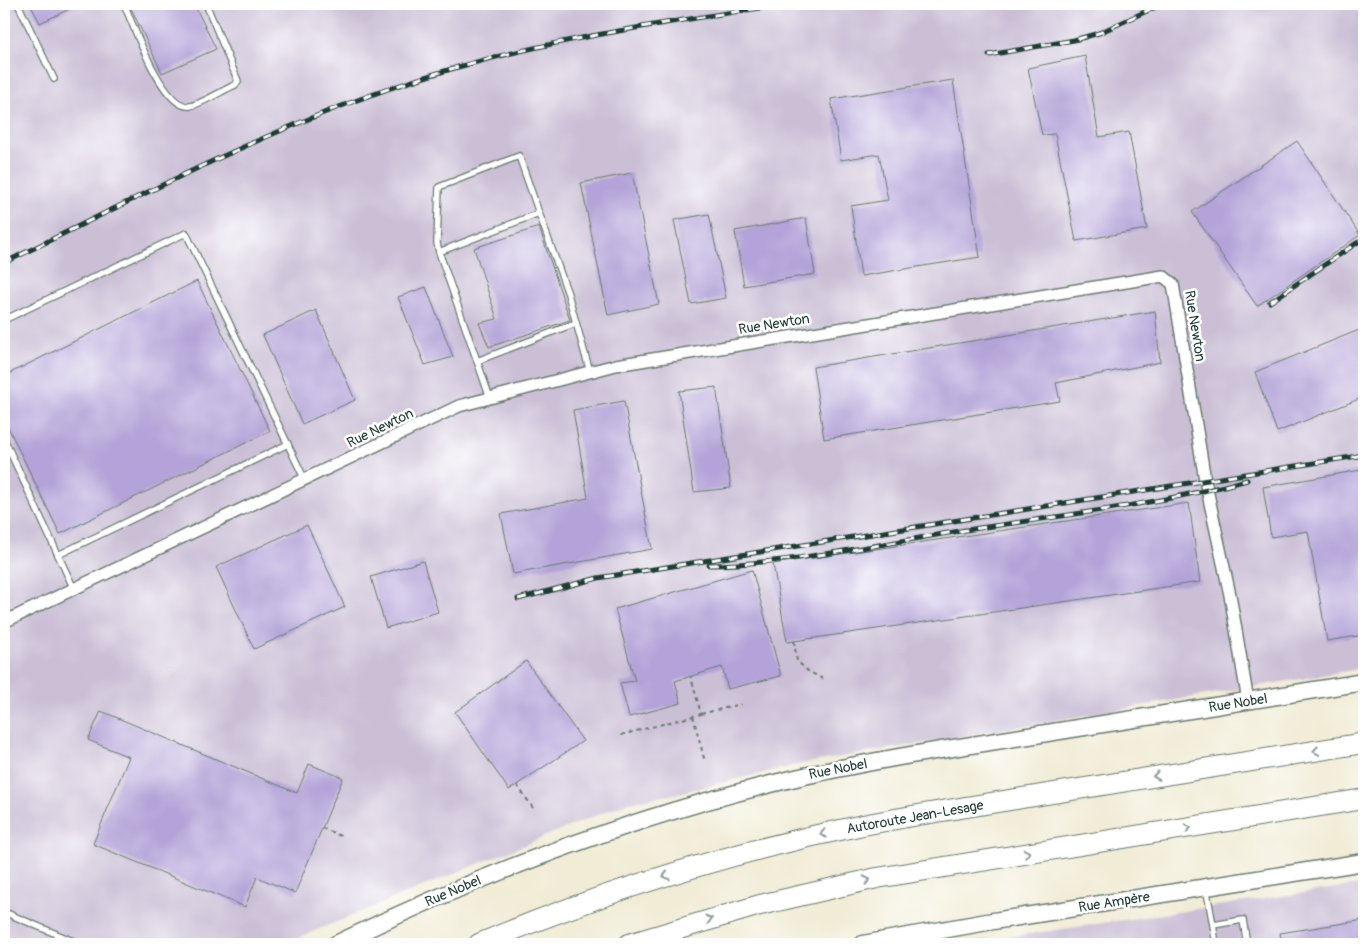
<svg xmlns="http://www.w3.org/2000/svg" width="1368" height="948" viewBox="0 0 1368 948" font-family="Pangolin,sans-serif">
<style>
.industrial{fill:#cbbfd6}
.building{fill:#b3a3d8}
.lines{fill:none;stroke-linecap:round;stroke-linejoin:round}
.lane-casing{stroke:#687a6d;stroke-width:8}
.street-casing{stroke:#687a6d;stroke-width:14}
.secondary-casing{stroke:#687a6d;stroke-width:19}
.highway-casing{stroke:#687a6d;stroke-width:22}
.path{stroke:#687a6d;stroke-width:2;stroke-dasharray:4 4;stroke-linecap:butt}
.lane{stroke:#fff;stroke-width:5.5}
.street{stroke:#fff;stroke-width:11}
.secondary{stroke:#fff;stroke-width:16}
.highway{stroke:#fff;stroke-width:20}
.rail-casing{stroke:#1f3d34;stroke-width:5}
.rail{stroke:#fff;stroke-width:3;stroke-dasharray:9;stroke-linecap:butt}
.oneway{stroke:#8f9e9a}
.labels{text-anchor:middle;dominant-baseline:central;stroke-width:5;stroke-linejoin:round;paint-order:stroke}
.street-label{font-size:14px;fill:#1f3d34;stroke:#fff}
</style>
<rect width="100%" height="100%" fill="#fff"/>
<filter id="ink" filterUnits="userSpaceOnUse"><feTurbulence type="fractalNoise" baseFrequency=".02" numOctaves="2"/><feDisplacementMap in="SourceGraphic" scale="10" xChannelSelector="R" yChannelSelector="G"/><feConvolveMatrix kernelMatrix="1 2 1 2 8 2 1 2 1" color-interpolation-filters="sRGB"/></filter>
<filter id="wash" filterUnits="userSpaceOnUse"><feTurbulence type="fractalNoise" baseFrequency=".0096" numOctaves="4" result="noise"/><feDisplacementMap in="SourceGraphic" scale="20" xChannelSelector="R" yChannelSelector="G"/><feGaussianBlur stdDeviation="1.12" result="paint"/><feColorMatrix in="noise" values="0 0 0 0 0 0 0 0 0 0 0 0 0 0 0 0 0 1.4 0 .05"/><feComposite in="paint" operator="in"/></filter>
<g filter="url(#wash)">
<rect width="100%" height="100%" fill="#f1ecd6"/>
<g class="industrial">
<path d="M4 4H1364V668L801 764 675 794 629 802 305 935 289 944H4Z"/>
<path d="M1364 884V944H960L975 942Z"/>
</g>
<g id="blocks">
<g class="building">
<path d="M30 4H80L40 23Z"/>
<path d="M129 4H194L216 49 162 73Z"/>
<path d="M1085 56 1099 137 1129 132 1147 229 1076 241 1055 134 1042 135 1028 68Z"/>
<path d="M953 80 980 257 861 276 851 206 888 200 879 154 841 160 831 99Z"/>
<path d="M1297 141 1360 235 1257 306 1192 212Z"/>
<path d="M632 173 659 304 608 315 581 183Z"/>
<path d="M709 214 726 298 691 304 674 220Z"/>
<path d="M806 218 815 274 744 286 735 231Z"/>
<path d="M539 227 570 320 489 347 479 323 497 319 474 248Z"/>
<path d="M197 281 270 431 60 534 4 419V376Z"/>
<path d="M426 287 453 357 425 365 398 297Z"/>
<path d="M316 310 355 400 302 424 263 335Z"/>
<path d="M1155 311 1160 362 1056 383 1060 401 824 439 813 367Z"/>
<path d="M1364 328V397L1277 432 1255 372Z"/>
<path d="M716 387 731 488 694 492 679 391Z"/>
<path d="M624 401 652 549 513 574 501 514 588 498 573 410Z"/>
<path d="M1361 470 1364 490V635L1327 641 1308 531 1271 537 1263 487Z"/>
<path d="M1189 503 1200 582 787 642 773 564Z"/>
<path d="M307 525 345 607 254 649 216 567Z"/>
<path d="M423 561 438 612 386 628 371 577Z"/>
<path d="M752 570 781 676 728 689 722 667 675 681 681 703 629 717 620 683 635 681 615 609Z"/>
<path d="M526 661 583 741 509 790 455 712Z"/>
<path d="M101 711 297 793 309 764 343 778 295 893 257 877 245 907 93 844 129 757 88 740Z"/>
<path d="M1364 920V944H1282L1280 933Z"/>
</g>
</g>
</g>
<g filter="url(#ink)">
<use href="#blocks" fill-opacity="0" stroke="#687a6d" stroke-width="1"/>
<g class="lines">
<g class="lane-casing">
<g id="lane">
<path d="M18 4 54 79"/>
<path d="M124 4C133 24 163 110 190 106 202 104 223 90 235 85L238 81 206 4"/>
<path d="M439 252 539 213 568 294 590 372"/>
<path d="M4 320 186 233 305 480"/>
<path d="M477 361 576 323"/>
<path d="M490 398 439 252 437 243 439 187 519 156 539 213"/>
<path d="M4 439 74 589"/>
<path d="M58 555 288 444"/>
<path d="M1206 887 1213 925"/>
<path d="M4 912 80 944"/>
<path d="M1216 944 1213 925 1243 920 1247 944"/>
</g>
</g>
<g class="street-casing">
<path id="street" d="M4 622 459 406 616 365 1163 276 1173 284 1205 480 1230 595 1248 701"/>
</g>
<g class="secondary-casing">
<g id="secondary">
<path d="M336 944C479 875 629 818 783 781 870 760 959 747 1047 733 1153 716 1258 699 1364 682"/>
<path d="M863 944 987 922 1364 862"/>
</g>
</g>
<g class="highway-casing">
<g id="highway">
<path d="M479 944C602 892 732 852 863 825 930 812 998 802 1066 791 1165 775 1265 759 1364 743"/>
<path d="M629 944 760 905 877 878 1364 799"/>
</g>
</g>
<g class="path">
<path d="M794 641 797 661 808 671 823 679"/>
<path d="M701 714 741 704"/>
<path d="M693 716 705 762"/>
<path d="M621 735 701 714 691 677"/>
<path d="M517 785 533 808"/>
<path d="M322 828 343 837"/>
</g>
<use href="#lane" class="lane"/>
<use href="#street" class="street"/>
<use href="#secondary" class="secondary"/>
<use href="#highway" class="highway"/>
<g class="rail-casing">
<g id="rail">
<path d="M989 55 1074 40 1099 33 1162 4"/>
<path d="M4 263C135 199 264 130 403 84 527 42 658 24 786 4"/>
<path d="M1270 302 1364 238"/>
<path d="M709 565C790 564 880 544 960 531 1056 516 1154 506 1247 480"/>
<path d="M518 599 598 578 1364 455"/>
</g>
</g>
<use href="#rail" class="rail"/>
</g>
<defs><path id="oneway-chevron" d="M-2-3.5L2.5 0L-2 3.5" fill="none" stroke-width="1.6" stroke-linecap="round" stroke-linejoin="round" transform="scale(1.25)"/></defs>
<g class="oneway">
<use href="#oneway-chevron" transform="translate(1316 751) rotate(171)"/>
<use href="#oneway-chevron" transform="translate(1156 776) rotate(171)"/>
<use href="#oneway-chevron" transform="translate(1188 828) rotate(-9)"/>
<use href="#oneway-chevron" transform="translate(823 834) rotate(167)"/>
<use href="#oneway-chevron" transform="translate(1027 853) rotate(-9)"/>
<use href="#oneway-chevron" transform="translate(666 876) rotate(163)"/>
<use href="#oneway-chevron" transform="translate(867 880) rotate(-12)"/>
<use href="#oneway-chevron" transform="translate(709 919) rotate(-16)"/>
</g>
</g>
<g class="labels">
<g class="street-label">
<text transform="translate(774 324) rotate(-9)">Rue Newton</text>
<text transform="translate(1195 326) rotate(81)">Rue Newton</text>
<text transform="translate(380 428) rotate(-26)">Rue Newton</text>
<text transform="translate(1238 703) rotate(-9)">Rue Nobel</text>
<text transform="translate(838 769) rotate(-11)">Rue Nobel</text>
<text transform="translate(915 817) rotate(-10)">Autoroute Jean-Lesage</text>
<text transform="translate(453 891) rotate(-23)">Rue Nobel</text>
<text transform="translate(1114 902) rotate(-9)">Rue Ampère</text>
</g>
</g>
<rect width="1368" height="948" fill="none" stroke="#fff" stroke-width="20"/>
</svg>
